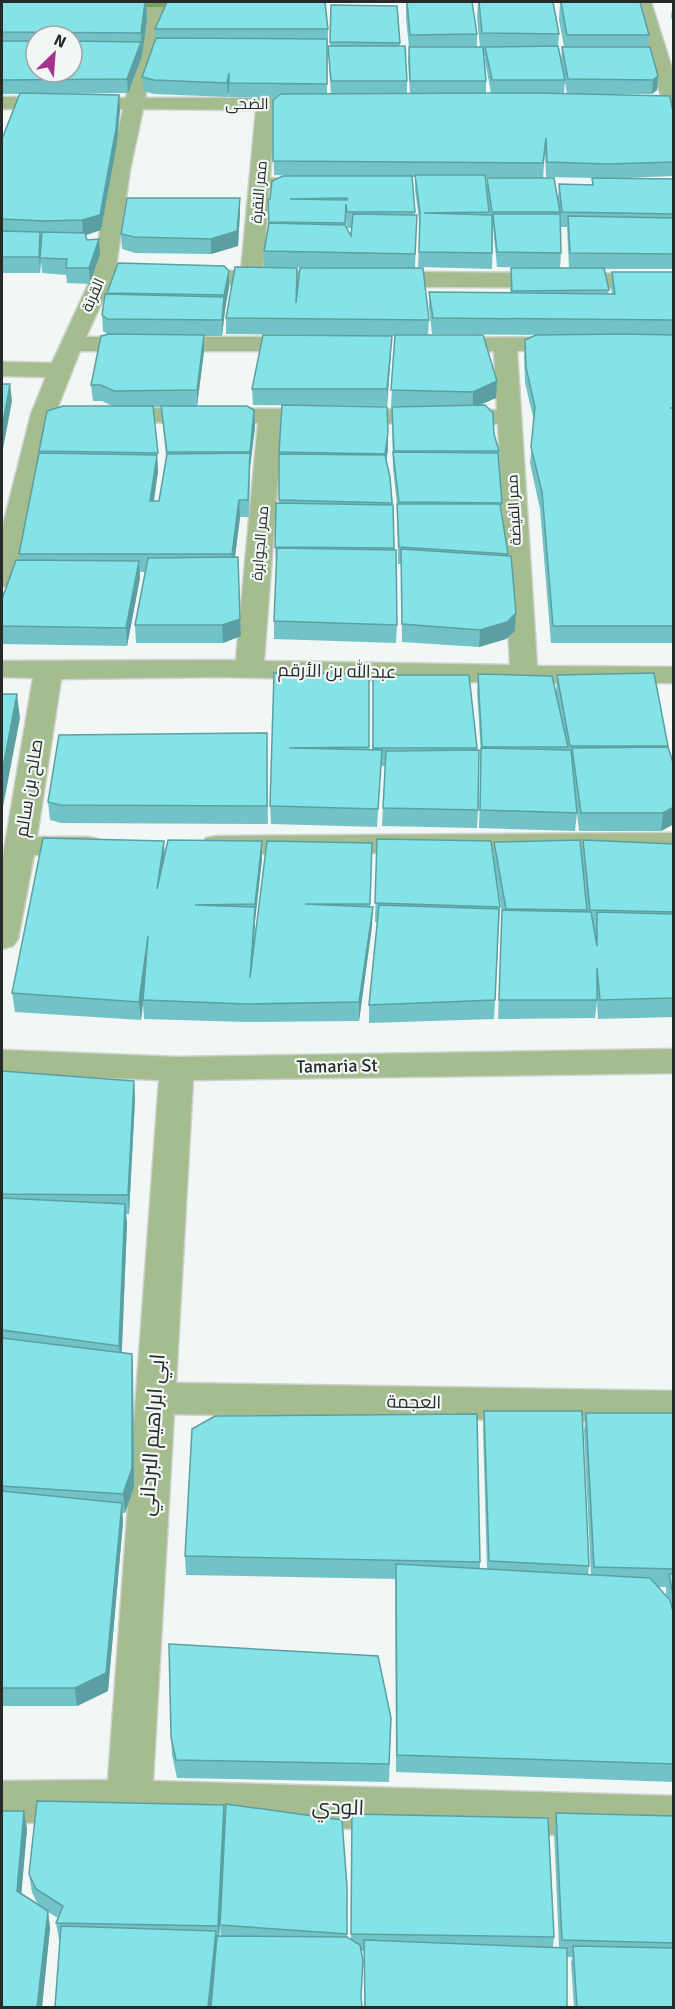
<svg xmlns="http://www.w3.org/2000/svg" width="675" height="2009" viewBox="0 0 675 2009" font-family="Signika,Cairo,sans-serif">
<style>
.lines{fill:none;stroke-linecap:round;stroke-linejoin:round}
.street-casing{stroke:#cdd2cf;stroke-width:3}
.secondary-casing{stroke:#cdd2cf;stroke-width:3}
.street{fill:#a5bc8f;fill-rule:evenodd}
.secondary{fill:#7d9f5b;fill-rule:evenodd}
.wall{fill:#72c3c7;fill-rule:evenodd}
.shaded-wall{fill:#5c9fa2}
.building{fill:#84e3e7;stroke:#5c9fa2;stroke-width:1.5;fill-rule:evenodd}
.labels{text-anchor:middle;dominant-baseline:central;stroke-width:4.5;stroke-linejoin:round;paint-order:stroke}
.far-street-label{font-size:15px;fill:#282a29;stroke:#f1f7f4}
.street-label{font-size:18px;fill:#282a29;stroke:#f1f7f4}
.near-street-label{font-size:21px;fill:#282a29;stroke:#f1f7f4}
</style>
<rect width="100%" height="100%" fill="#f1f7f4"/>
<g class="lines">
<g class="street-casing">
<g id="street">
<path d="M147 2H165L145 98H317L324 100 327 104 324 108 317 110H275L270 178 315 179 322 181 325 185 322 189 315 191 269 190 263 271 674 274V288L251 286 175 282 172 277 175 272 183 270 241 271 256 110 143 109 130 170 115 274 86 337H306L314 339 317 344 314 349 306 351H80L55 414 15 579 11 585 2 587V529L31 414 46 377 2 376V362L52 363 93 274 110 170 123 109H2V97L126 98Z"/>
<path d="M634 2H651L674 75V113L667 111 664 107Z"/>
<path d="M570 337 578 339 581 344 578 349 517 351 537 666 674 667V683H524L220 677 61 679 37 837H87L98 839 102 846 98 853 87 855H34L18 939 13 946 2 949V862L33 678 2 677V661L236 660 258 423 109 422 101 420 97 415 101 410 109 408 497 410 494 351 441 352 433 350 430 345 433 340 441 338ZM282 423 498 424 510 665 264 661Z"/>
<path d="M674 833V851L217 854 206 852 202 845 206 838 217 836Z"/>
<path d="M674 1049V1073L193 1080 176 1383 674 1391V1423L174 1414 153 1781 674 1796V1838L129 1822 2 1823V1781L108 1780 159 1080 2 1073V1050L177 1057Z"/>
</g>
</g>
<g class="secondary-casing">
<path id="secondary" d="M91 2H219L216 6 210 7H100L94 6Z"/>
</g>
<use href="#street" class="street"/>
<use href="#secondary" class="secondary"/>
</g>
<g class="wall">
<path d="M2 2H146L147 19 142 56 128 93 46 94 119 95 120 109 117 143 101 230 86 235 87 240 99 239 100 254 90 284 67 283 66 275 42 273 41 261 40 273H2V139L20 94H2ZM36 36H72V72H36Z"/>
<path d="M406 2H472L477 34V47H480L477 18 478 2H553L559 34 558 46 561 61 562 47H564L559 20 560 2H640L649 35 648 47 658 76 657 90 652 94H580L674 117V176L624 178 674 179V269H604L609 290 608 294H612L611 287 612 272H674V643H551L540 509 530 463 534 421 525 383 524 356 525 340 545 335 432 334 429 308V292L510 293 511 268H542L497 267 493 227 492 269 418 267 420 226 415 190V177H412L415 215H417L415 268 429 320 428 335 497 381 496 398 478 405 494 434 499 451 502 503 501 514 508 554 515 631 506 639 479 647 402 642 401 564H398L397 504 393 469 392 423V407H405L391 406 395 336 226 334V318L297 283V293L344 268 264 267V251L269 225 268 199H270L298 176 274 175 273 100 276 98 229 97V92L228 97 154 94 143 91 142 77 156 38 155 29H328L327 94H331L328 46H330L331 5 397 6 400 46 407 81V94H410L408 61 409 47 406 19ZM484 56H485V61L491 93H486V81ZM565 82 567 94 564 93ZM545 153 546 177 592 178V184H559L558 198 543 178ZM485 177 504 178H487V192ZM560 217 561 227H567L569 268H560L561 253ZM346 220 347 228H352L351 236 346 227Z"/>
<path d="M673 2H674V24L671 17Z"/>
<path d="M240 213 238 246 211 254 135 253 122 249 121 234Z"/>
<path d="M229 271V287L225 310 222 336H204V351L197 406 254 410 255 427 250 467 249 517H240L235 557 241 636 223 643H136L135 625 145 572H140V578L127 646 2 644V599L20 560 19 554 39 451 112 406 102 401H93L91 385 107 334 103 331 102 315 107 293ZM153 407H161L166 457 159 501H154L158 470Z"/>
<path d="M391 352 387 406 253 405 252 389Z"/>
<path d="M282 405 388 449 386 461 390 477 393 505 397 625 396 643 274 639V621L276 564 275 547 279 503V454Z"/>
<path d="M369 674V750H372L373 675 477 748 478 810 477 828 382 826 385 766H381L377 827 271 824 270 806Z"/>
<path d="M478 674 556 693 557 675 668 746V749L674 766V824L661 831H579L577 813 575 831 479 828 481 754 477 692Z"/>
<path d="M267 733 268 824 61 823 50 820 48 802Z"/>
<path d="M377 839 500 907 494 1019 369 1023V1005L378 922H375Z"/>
<path d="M583 840 674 844V1017L598 1019 597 1001 595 1018 498 1019 502 912 493 860 494 842 581 855Z"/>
<path d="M262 841V859L255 921 254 948 372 843 370 907 372 926 359 1021 248 1022 144 1019 143 1003 141 1020 15 1012 12 993 165 855Z"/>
<path d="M2 1071 134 1081 135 1099 129 1214H126L127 1223 122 1352 132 1354 133 1372 134 1487 125 1513H122L123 1522 108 1691 77 1706H2Z"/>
<path d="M484 1411 589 1566 588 1575H591L584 1431 586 1413H674V1782L396 1772 395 1579 186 1575 185 1556 480 1562V1569H487L483 1430ZM658 1587H666V1596Z"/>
<path d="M391 1718 389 1782 177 1778 172 1755 171 1737Z"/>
<path d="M224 1805 225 1823 219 1936H221L220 1925 347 1887V1937L351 1939 352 1814 554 1937 553 1947H559L554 1831 556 1813 674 1816V2007H574L571 1963 572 1957H567V2007H364V1951L59 1940 56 1923 58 1918 48 1912 50 1928 42 2007H2L24 1811 27 1829 21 1894 38 1905 32 1892 29 1874Z"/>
</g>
<g class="shaded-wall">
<path d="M145 2H146L147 19 142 56 141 33Z"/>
<path d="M141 42 142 56 128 93 127 79Z"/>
<path d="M229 73V91L228 97 227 83Z"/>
<path d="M658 76 657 90 652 94 653 80Z"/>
<path d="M119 95 120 109 117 143 101 230 83 236 82 220Z"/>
<path d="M240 198V213L238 246 211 254V239Z"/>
<path d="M40 232 41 248 40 273 39 257Z"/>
<path d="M99 239 100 254 90 284 89 268Z"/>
<path d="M229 271V287L225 310 222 336V320L224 295Z"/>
<path d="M204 335V351L197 406V390Z"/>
<path d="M392 336 391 352 387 406V389Z"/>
<path d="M497 381 496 398 473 408V392Z"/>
<path d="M10 384 12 401 2 454V428Z"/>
<path d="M254 410 255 427 250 467 249 517 250 452Z"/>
<path d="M388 432V449L385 470V454Z"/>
<path d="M157 455 158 472 151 518 150 501Z"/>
<path d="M239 500 240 517 233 572 232 554Z"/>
<path d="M139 561 140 578 127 646 126 628Z"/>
<path d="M516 613 515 631 506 639 479 647 480 630Z"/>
<path d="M240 619 241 636 223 643 222 625Z"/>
<path d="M17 694 20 718 2 812V773Z"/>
<path d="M674 807V824L661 831 663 813Z"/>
<path d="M164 841 165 859 157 889Z"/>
<path d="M262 841V859L255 921 251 996 250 978 255 904Z"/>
<path d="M373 907 372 926 359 1021V1002Z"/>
<path d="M148 936 143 1003 141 1020 139 1002Z"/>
<path d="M134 1081 135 1099 129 1214 128 1195Z"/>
<path d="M125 1204 127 1223 121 1365 119 1346Z"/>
<path d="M132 1354 133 1372 134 1487 125 1513 123 1494Z"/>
<path d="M122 1503 123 1522 108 1691 77 1706 75 1688Z"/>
<path d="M224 1805 225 1823 219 1944 218 1926Z"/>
<path d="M24 1811 27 1829 20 1909 17 1891Z"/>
<path d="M48 1911 50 1928 42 2007H37Z"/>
<path d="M216 1931 218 1948 211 2007H208Z"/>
</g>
<g class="building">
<path d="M2 2H145L141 33 2 32Z"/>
<path d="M167 2H325L328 29H155Z"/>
<path d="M407 2H472L477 34 410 35Z"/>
<path d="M479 2H553L559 34 482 33Z"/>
<path d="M561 2H640L649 35H567Z"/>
<path d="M331 5 397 6 400 43 330 42Z"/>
<path d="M156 38 327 39V84L229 83V73L227 83 154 80 142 77Z"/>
<path d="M2 41H36V72H72V41L141 42 127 79 2 80Z"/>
<path d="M328 46H405L407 81H331Z"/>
<path d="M558 46 565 80H492L485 47Z"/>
<path d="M409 47H483L486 81H410Z"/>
<path d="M562 47H650L658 76 653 80 568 79Z"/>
<path d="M20 93 119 95 116 129 100 215 82 220 45 221 2 219V139Z"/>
<path d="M536 93 670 96 674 117V162L608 164 547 162 546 138 543 163 273 161V100L281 94Z"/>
<path d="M415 175H485L489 212 424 213 492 215V253L419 252 420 212Z"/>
<path d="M283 176H412L415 212H347L346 204 345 223 269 222 268 199H270L272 181ZM347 198V200L290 199Z"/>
<path d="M487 178H554L560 212H492Z"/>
<path d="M592 178 674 179V214L562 212 559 184 593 185Z"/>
<path d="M127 198H240L237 231 211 239 134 237 121 234Z"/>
<path d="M353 214 417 215 415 254 264 251 269 223 345 225 351 236Z"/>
<path d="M493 214H560L561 253 497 252Z"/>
<path d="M568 216 674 218V254L570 253Z"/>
<path d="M2 231 40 232 39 257H2Z"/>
<path d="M42 232 85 233 87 240 99 239 89 268H66L67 259 40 258Z"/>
<path d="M118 263 224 266 229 271 224 295 107 293Z"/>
<path d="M235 267 297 268 296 303 300 268H423L429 320 226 318Z"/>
<path d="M511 268H604L609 290 512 291Z"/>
<path d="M612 272H674V320L433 318 429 292 615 294Z"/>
<path d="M105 294 224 297 222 320 107 319 102 315Z"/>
<path d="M110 334 204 335 197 390 114 391 101 385H91L101 336Z"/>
<path d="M623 334 674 335V408H670H674V626H553L542 492 531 447 535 407 526 367 525 340 536 335Z"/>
<path d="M263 335 392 336 387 389H252Z"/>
<path d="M395 335H483L497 381 473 392 391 390Z"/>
<path d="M2 384H10L2 428Z"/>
<path d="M282 405 387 407 388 432 385 454 279 452Z"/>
<path d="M485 405 493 413 494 434 499 451H394L392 407Z"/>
<path d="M63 406H153L158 453 39 451 47 411Z"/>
<path d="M161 406H247L254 410 250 452H167Z"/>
<path d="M393 452 498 453 502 503 399 502Z"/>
<path d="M39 453 157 455 150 501H159L167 454 250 453 248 500H239L232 554H19Z"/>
<path d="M279 454 385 455 390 477 392 503 279 500Z"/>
<path d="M276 503 393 505 394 548 275 547Z"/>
<path d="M397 504H500L508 554 399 547Z"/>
<path d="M277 548 396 550 397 625 274 621Z"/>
<path d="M401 549 511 556 516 613 507 622 480 630 402 624Z"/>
<path d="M238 557 240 619 222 625H135L148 558Z"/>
<path d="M16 560 139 561 126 628 2 626V599Z"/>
<path d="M274 673 369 674V747L289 748 382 750 378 809 270 806Z"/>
<path d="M654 673 668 746H570L557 675Z"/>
<path d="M478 674 552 676 568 747H482Z"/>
<path d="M373 675H469L477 748H373Z"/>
<path d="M2 694H17L2 773Z"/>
<path d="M267 733V806L60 805 48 802 59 735Z"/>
<path d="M668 747 674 766V807L663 813H581L572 748Z"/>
<path d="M481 748 571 750 577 813 480 810Z"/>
<path d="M479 750 478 810 383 808 386 751Z"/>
<path d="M43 838 164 841 157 889 168 840 262 841 255 904 195 905 255 907 250 978 267 841 372 843 370 904H305L373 907 359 1002 247 1004 143 1000 148 936 139 1002 12 993Z"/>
<path d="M377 839 491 841 500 907 375 903Z"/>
<path d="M580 840 587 910 506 909 494 842Z"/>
<path d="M583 840 674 844V912L590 910Z"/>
<path d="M379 905 499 909 495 1000 369 1005Z"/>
<path d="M502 910 591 912 597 946V912L674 914V998L600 1000 597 968V1000H499Z"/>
<path d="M2 1071 134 1081 128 1195 2 1194Z"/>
<path d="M2 1198 125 1204 119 1346 2 1330Z"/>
<path d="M2 1338 132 1354V1468L123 1494 2 1486Z"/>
<path d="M484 1411H582L589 1566 489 1561Z"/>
<path d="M586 1413H674V1569L594 1567Z"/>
<path d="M477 1414 480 1562 185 1556 192 1429 215 1416Z"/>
<path d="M2 1491 122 1503 106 1673 75 1688H2Z"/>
<path d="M396 1564 650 1578 670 1600 674 1616V1764L397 1755Z"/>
<path d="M669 1574H674V1601Z"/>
<path d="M169 1644 378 1656 391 1718 389 1764 176 1760 171 1737Z"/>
<path d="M37 1801 224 1805 218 1926 56 1923 63 1906 36 1889 29 1874Z"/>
<path d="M226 1804 342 1820 347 1887V1934L220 1925Z"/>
<path d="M2 1811H24L17 1891 48 1911 37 2007H2Z"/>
<path d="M556 1813 674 1816V1943L562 1940Z"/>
<path d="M352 1814 548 1818 554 1937 351 1934Z"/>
<path d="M61 1926 216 1931 208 2007H55Z"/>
<path d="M217 1936 347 1937 360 1945 363 1960 361 1996 362 2007H211Z"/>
<path d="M364 1940 567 1948V2007H365Z"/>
<path d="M573 1946 674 1948V2007H577Z"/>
</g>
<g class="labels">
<g class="far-street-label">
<text x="247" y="104">الضحى</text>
<text transform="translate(259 192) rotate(-85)">ممر النقرة</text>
<text transform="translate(93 295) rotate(-66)">القرنة</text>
<text transform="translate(514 510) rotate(-93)">ممر الفيضة</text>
<text transform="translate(260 543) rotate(-85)">ممر الجوابرة</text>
</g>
<g class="street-label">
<text transform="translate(337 671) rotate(1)">عبدالله بن الأرقم</text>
<text transform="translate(29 788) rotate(-81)">صالح بن سالم</text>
<text transform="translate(337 1066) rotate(-1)">Tamaria St</text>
<text transform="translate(414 1402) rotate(1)">العجمة</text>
</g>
<g class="near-street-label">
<text transform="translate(152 1435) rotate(-86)">ابي ابراهيم البرداني</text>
<text transform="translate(338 1807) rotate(2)">الودي</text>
</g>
</g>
<rect width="675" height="2009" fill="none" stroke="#282a29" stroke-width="6"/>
<g transform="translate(54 54) rotate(25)"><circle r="28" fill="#f1f7f4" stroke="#a1a5a3" stroke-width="1.5"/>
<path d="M0-4.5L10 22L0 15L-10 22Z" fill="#a5328d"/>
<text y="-9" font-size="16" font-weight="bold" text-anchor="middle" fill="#282a29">N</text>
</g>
</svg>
